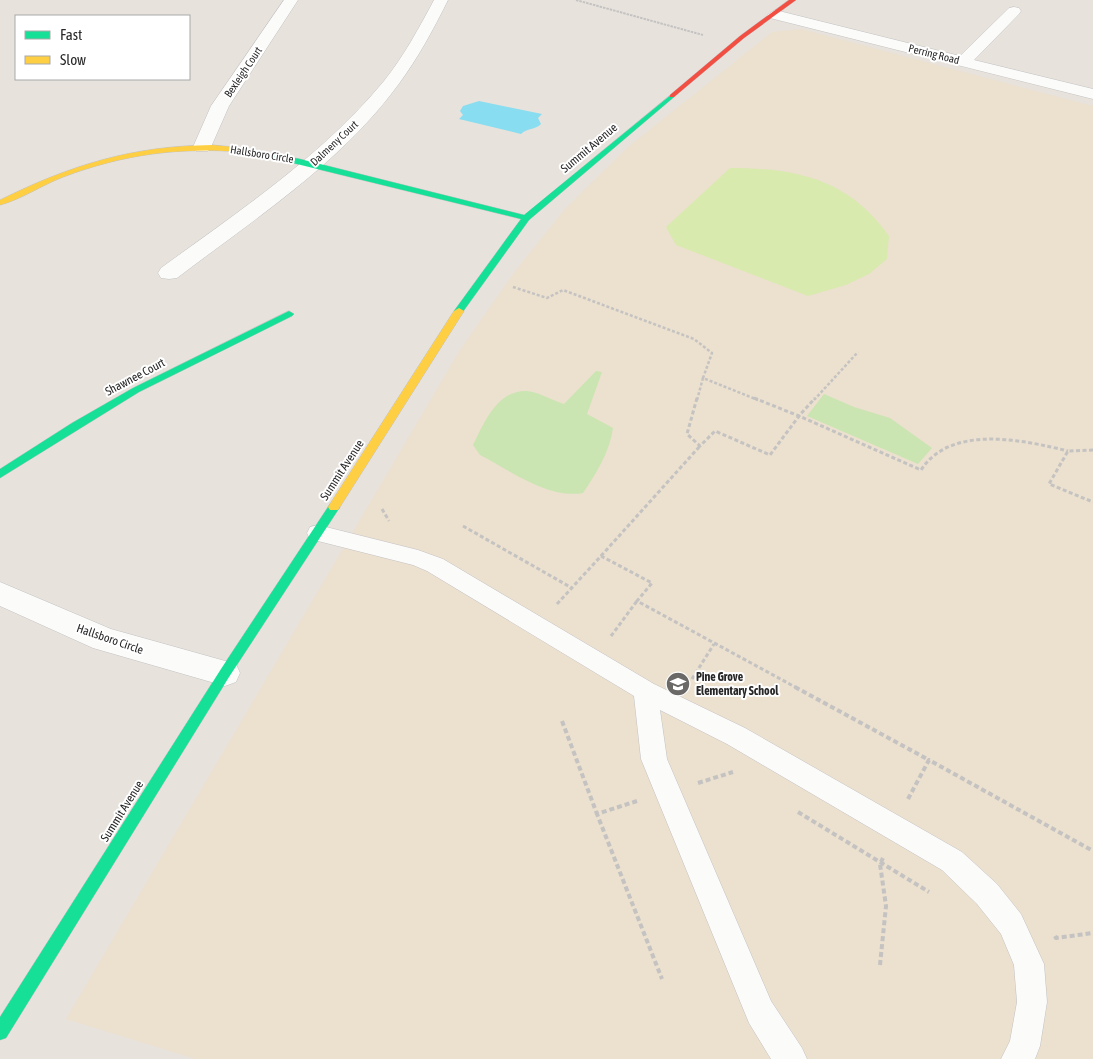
<svg xmlns="http://www.w3.org/2000/svg" width="1093" height="1059" viewBox="0 0 1093 1059" font-family="'Asap Condensed',sans-serif">
<style>
.education{fill:#ece0cf}
.green{fill:#cae5b1}
.pitch{fill:#d8eaae}
.water{fill:#88ddf0}
.lines{fill:none;stroke-linecap:round;stroke-linejoin:round}
.lane-casing{stroke:#c3c2c3;stroke-width:1}
.street-casing{stroke:#c3c2c3;stroke-width:1}
.fast-casing{stroke:#c3c2c3;stroke-width:1}
.slow-casing{stroke:#c3c2c3;stroke-width:1}
.jam-casing{stroke:#c3c2c3;stroke-width:1}
.path-far3{stroke:#c4c3c2;stroke-width:2;stroke-dasharray:2.5 1;stroke-linecap:butt}
.path-far2{stroke:#c4c3c2;stroke-width:2.5;stroke-dasharray:3 2;stroke-linecap:butt}
.path-far1{stroke:#c4c3c2;stroke-width:3;stroke-dasharray:4 2.5;stroke-linecap:butt}
.path{stroke:#c4c3c2;stroke-width:4;stroke-dasharray:5 3;stroke-linecap:butt}
.lane{fill:#fbfbfa;fill-rule:evenodd}
.street{fill:#fbfbfa;fill-rule:evenodd}
.fast{fill:#16e098;fill-rule:evenodd}
.slow{fill:#ffcf43;fill-rule:evenodd}
.jam{fill:#f24e42;fill-rule:evenodd}
.labels{text-anchor:middle;dominant-baseline:central;stroke-width:4;stroke-linejoin:round;paint-order:stroke}
.far-street-label{font-size:11px;fill:#282828;stroke:#fff}
.street-label{font-size:12px;fill:#282828;stroke:#fff}
.poi-label{font-size:12px;font-weight:bold;fill:#282828;stroke:#fff;text-anchor:start}
</style>
<rect width="100%" height="100%" fill="#e7e2dc"/>
<path class="education" d="M801 29 1093 106V1059H196L66 1019 460 350 516 270 565 209 628 147 772 32Z"/>
<g class="green">
<path d="M596 371 602 372 587 414 613 428C610 451 596 474 583 493 548 499 511 471 480 455L473 445C484 423 497 390 527 391 539 392 553 401 564 404Z"/>
<path d="M824 394 854 407 890 418 932 448 918 464 807 416Z"/>
</g>
<path class="pitch" d="M730 168C797 168 848 179 889 236L887 259 869 274 846 285 808 296 676 245 666 227Z"/>
<path class="water" d="M479 101 542 114 538 118 541 124C535 130 527 128 521 134L459 119 463 115 460 111 463 106Z"/>
<g class="lines">
<g class="lane-casing">
<path id="lane" d="M318 525 418 550 443 559 654 684 745 728 962 852 997 884 1021 914 1044 964 1047 1002 1040 1046 1035 1059H1001L1010 1041 1017 1002 1014 965 1001 934 977 904 942 870 727 744 660 710 667 759 771 1001 802 1048 807 1059H771L749 1023 641 759 634 696 427 571 413 565 310 539 307 533 310 527Z"/>
</g>
<g class="street-casing">
<g id="street">
<path d="M284 0H298L229 106 211 147 208 151H196L193 147 211 106Z"/>
<path d="M434 0H448C433 30 418 58 398 85 340 164 253 220 177 278L169 279 161 278 158 273 161 268C239 211 322 156 384 81 404 56 419 28 434 0Z"/>
<path d="M1014 7 1019 8 1021 11 1019 14 974 60 1093 89V99L770 18 767 15 775 10 960 56 1009 8Z"/>
<path d="M0 582 111 629 236 664 240 673 236 682 225 686 93 648 0 606Z"/>
</g>
</g>
<g class="fast-casing">
<g id="fast">
<path d="M672 94 674 95V97L529 220 462 313 459 314 454 311 521 219 240 150 244 148 300 159 524 215Z"/>
<path d="M289 311 294 314 292 316 139 392 0 478V469L72 423 133 388Z"/>
<path d="M334 503 338 504 340 507 338 510 229 677 6 1038 0 1040V1017L221 669 330 504Z"/>
</g>
</g>
<g class="slow-casing">
<g id="slow">
<path d="M212 145 244 148 248 150 244 152C179 147 124 154 63 177 42 185 22 199 0 205V200C71 165 132 146 212 145Z"/>
<path d="M459 308 464 311 338 510H330L328 507 330 504 454 311Z"/>
</g>
</g>
<g class="jam-casing">
<path id="jam" d="M789 0H796L744 38 674 97H670V95L740 36Z"/>
</g>
<path class="path-far3" d="M576 0 703 35"/>
<g class="path-far2">
<path d="M513 287 547 298 563 290 694 339 712 353 703 378 758 400"/>
<path d="M697 400 703 378"/>
<path d="M814 400 858 352"/>
</g>
<g class="path-far1">
<path d="M697 398 687 434 700 446 715 431 770 455 799 416 921 470C951 424 1023 440 1068 451"/>
<path d="M754 398 799 416 815 398"/>
<path d="M1093 450 1068 451 1049 484 1093 502"/>
<path d="M382 509 389 521"/>
<path d="M463 526 572 588"/>
<path d="M601 556 700 446"/>
<path d="M557 604 601 556 652 583 637 601 797 688"/>
<path d="M611 636 637 601"/>
<path d="M692 679 714 644"/>
</g>
<g class="path">
<path d="M795 687 929 760"/>
<path d="M562 721 597 814"/>
<path d="M698 783 733 772"/>
<path d="M908 799 929 760 1093 851"/>
<path d="M637 801 597 814 662 979"/>
<path d="M798 812 929 892"/>
<path d="M1055 936 1056 938 1093 933"/>
<path d="M880 965 886 906 880 864 883 858"/>
</g>
<use href="#lane" class="lane"/>
<use href="#street" class="street"/>
<use href="#fast" class="fast"/>
<use href="#slow" class="slow"/>
<use href="#jam" class="jam"/>
</g>
<defs>
<g id="school-disc" transform="scale(1.25)"><circle r="9.5" fill="#6b6967" stroke="#fff"/><path d="M0-5L7-2L0 1L-7-2ZM-4 1L0 2.5L4 1V4Q0 6-4 4Z" fill="#fff"/></g>
</defs>
<g fill-rule="evenodd">
<use href="#school-disc" x="678" y="684"/>
</g>
<g class="labels">
<g class="far-street-label">
<text transform="translate(934 54) rotate(14)">Perring Road</text>
<text transform="translate(243 72) rotate(-56)">Bexleigh Court</text>
<text transform="translate(334 143) rotate(-43)">Dalmeny Court</text>
<text transform="translate(262 154) rotate(9)">Hallsboro Circle</text>
</g>
<g class="street-label">
<text transform="translate(589 148) rotate(-40)">Summit Avenue</text>
<text transform="translate(135 377) rotate(-28)">Shawnee Court</text>
<text transform="translate(342 470) rotate(-57)">Summit Avenue</text>
<text transform="translate(110 639) rotate(19)">Hallsboro Circle</text>
<text transform="translate(122 811) rotate(-58)">Summit Avenue</text>
</g>
<g class="poi-label">
<text x="696" y="677">Pine Grove<tspan x="696" dy="14">Elementary School</tspan></text>
</g>
</g>
<rect x="15" y="15" width="175" height="65" fill="#ffffff" stroke="#a9a9a9"/>
<rect x="25" y="31" width="25" height="8" fill="#16e098" stroke="#a9a9a9"/>
<text x="60" y="40" font-size="15" fill="#282828">Fast</text>
<rect x="25" y="56" width="25" height="8" fill="#ffcf43" stroke="#a9a9a9"/>
<text x="60" y="65" font-size="15" fill="#282828">Slow</text>
</svg>
